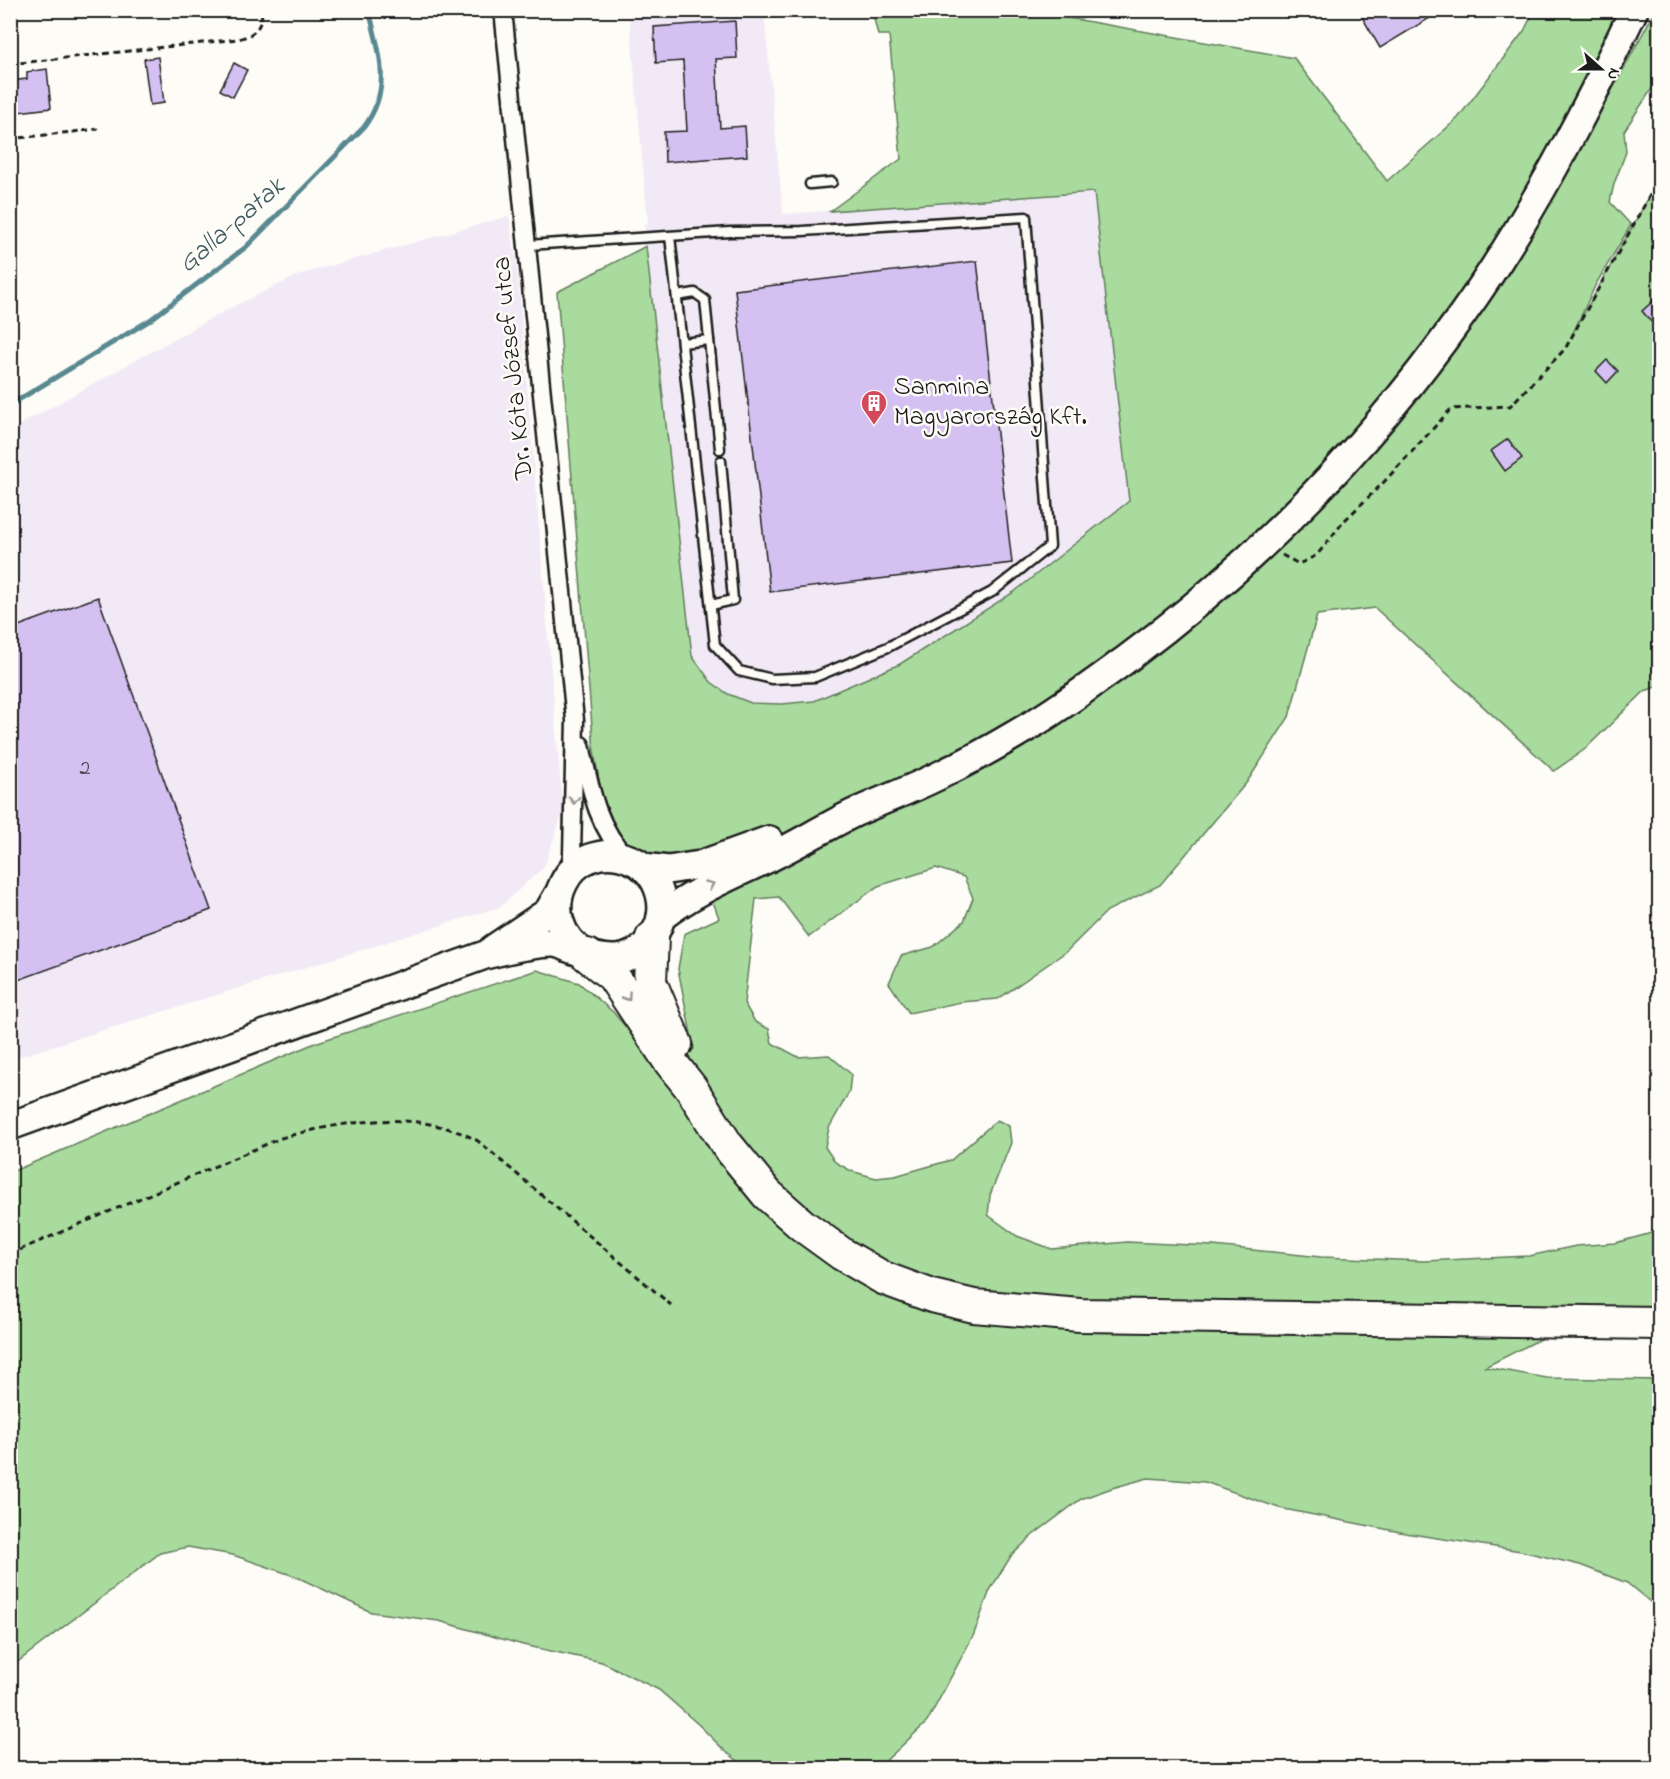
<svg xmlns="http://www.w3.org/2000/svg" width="1670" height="1779" viewBox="0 0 1670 1779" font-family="'Indie Flower',sans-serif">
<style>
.built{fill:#f1eaf6}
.green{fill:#a8db9d;stroke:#627c5c;stroke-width:1.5}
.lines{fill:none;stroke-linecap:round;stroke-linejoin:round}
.stream{stroke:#598890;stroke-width:5}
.building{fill:#d4c1f2;stroke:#1c1c1c;stroke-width:1.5}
.lane-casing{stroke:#1c1c1c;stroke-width:13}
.street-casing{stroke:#1c1c1c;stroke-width:21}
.primary-casing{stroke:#1c1c1c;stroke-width:32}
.highway-casing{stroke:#1c1c1c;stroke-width:36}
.path{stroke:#1c1c1c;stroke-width:3;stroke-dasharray:6 4.5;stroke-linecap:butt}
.lane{stroke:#fdfcf7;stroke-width:8}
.street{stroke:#fdfcf7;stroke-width:16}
.primary{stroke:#fdfcf7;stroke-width:27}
.highway{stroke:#fdfcf7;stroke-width:32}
.oneway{stroke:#989794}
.labels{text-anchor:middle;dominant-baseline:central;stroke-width:5;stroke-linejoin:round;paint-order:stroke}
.number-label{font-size:22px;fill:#4a4552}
.street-label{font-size:26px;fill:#1c1c1c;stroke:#fdfcf7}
.poi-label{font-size:26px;fill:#1c1c1c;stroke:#fdfcf7;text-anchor:start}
.water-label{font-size:27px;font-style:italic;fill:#3f5b60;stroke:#fdfcf7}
</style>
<rect width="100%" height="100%" fill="#fdfcf7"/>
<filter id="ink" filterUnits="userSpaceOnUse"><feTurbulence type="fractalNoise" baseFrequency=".0167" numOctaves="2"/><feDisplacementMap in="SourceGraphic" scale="12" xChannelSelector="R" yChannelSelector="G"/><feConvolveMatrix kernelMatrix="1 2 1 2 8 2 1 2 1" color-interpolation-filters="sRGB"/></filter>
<g filter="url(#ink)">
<g class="built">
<path d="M629 11H764L783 214 1094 192 1129 502 1014 592 900 664 814 701 782 704 751 703 728 694 711 682 692 656 646 246 644 225 648 224Z"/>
<path d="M509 216 517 265 563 812 544 867 500 907 11 1059 10 430 230 308 301 274Z"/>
</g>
<path class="green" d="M872 11H1029L1294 58 1387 181 1458 118 1524 31 1534 11H1630L1583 112 1597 118 1655 11H1659V78L1624 131 1626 152 1614 184 1610 202 1631 225 1596 284 1573 333 1650 195 1659 186V686L1645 691 1584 750 1554 771 1375 608 1317 615 1289 717 1247 782 1160 885 1107 911 1067 951 998 999 961 1002 909 1013 889 983 901 956 933 947 964 921 973 898 964 877 936 868 878 886 809 937 779 897 756 899 744 1003 755 1022 769 1029 772 1043 798 1057 829 1055 851 1074 849 1092 829 1128 825 1147 835 1162 851 1171 876 1178 895 1176 951 1160 997 1120 1009 1126 1011 1143 990 1195 988 1215 1017 1236 1052 1249 1127 1242 1213 1246 1321 1257 1424 1261 1529 1256 1576 1246 1615 1243 1659 1231V1313L1590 1314 1485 1367 1547 1378 1659 1380V1607L1650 1602 1627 1583 1580 1565 1521 1551 1405 1533 1279 1508 1205 1482 1148 1478 1112 1488 1081 1499 1033 1535 1011 1556 990 1590 974 1634 927 1722 878 1768H747L724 1750 699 1725 659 1690 602 1662 523 1645 439 1621 371 1612 297 1577 233 1555 188 1547 160 1553 11 1667V1172L315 1043 537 970 579 983 613 1012 664 1072 694 1049 678 969 684 934 719 918 700 867 629 853 604 810 594 751 557 292 646 246 692 656 711 682 728 694 751 703 782 704 814 701 900 664 1014 592 1129 501 1094 192 830 211 901 159 889 35H878Z"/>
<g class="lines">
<path class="stream" d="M10 405 150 320 246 247 364 127C393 88 379 53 369 10"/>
</g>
<g class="building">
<path d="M1358 10H1443L1380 48Z"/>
<path d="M735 21 737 58 716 59 720 128 745 126 747 156 665 162 664 132 687 131 683 61 656 63 654 27Z"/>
<path d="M158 57 164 103 150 105 144 59Z"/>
<path d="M234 63 247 70 233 97 220 90Z"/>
<path d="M47 69 51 108 10 113V81L27 79V72Z"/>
<path d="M977 261 1012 563 770 592 735 290Z"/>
<path d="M1653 301 1659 307V331L1642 311Z"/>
<path d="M1607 360 1618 371 1607 383 1596 371Z"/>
<path d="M1508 439 1522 458 1505 471 1491 451Z"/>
<path d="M98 597 211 910 10 983V629Z"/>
</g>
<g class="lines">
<g class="lane-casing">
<g id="lane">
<path d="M810 184 832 182"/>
<path d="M528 245 730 232 802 231 1026 217 1050 546 992 592 888 647 815 677 772 679 739 671 715 645 670 236"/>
<path d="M677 296 695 293 705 300 720 449"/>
<path d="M682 343 709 340"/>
<path d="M711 605 733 600 721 461"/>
</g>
</g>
<g class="street-casing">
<g id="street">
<path d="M503 10 575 720 572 856 568 873"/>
<path d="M581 745C590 786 596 826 627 858"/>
</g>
</g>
<g class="primary-casing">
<g id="primary">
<path d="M643 867 668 870 700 865 769 840"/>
<path d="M661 917C696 890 729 877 769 858 798 844 825 827 854 813 885 799 918 787 948 771 975 758 1001 743 1026 728 1062 707 1095 682 1128 658 1257 562 1369 446 1462 315 1528 223 1585 113 1634 10"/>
<path d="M493 949 548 912 558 895"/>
<path d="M10 1126 485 955C506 950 531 943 553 943 559 943 568 948 574 950 603 961 632 967 652 937 661 925 664 909 660 894 656 879 646 866 632 860 570 832 526 919 587 955"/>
</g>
</g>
<g class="highway-casing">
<g id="highway">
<path d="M652 938 650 982 676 1044"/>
<path d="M587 955 613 976 668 1059 691 1088 727 1145 767 1194 802 1225 842 1254 883 1278 932 1296 974 1306 1080 1315 1660 1323"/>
</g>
</g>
<g class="path">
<path d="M10 64 238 39C254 35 262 28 262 10"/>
<path d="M10 139 98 129"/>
<path d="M1282 555 1299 564 1317 555 1344 521 1383 483 1451 409 1510 406 1565 349 1650 195 1660 186"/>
<path d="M10 1254 281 1138C344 1121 418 1108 478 1141L671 1305"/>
</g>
<use href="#lane" class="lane"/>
<use href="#street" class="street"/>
<use href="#primary" class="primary"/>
<use href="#highway" class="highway"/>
</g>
<defs><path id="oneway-chevron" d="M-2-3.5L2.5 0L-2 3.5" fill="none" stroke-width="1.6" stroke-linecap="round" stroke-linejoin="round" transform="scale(1.5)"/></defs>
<g class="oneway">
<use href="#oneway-chevron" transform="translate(574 800) rotate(91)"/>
<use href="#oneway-chevron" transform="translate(710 885) rotate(-25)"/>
<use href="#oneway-chevron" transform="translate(627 997) rotate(56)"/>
</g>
</g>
<defs>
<g id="building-pin" transform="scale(1.35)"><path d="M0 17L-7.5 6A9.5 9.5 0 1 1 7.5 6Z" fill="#d1495b" stroke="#fdfcf7"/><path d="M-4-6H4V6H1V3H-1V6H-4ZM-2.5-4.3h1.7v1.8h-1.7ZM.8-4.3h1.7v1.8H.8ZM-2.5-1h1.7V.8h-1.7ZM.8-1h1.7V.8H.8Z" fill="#fff"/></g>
</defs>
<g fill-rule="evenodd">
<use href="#building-pin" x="874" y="403"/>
</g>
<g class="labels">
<g class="number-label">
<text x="85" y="769">2</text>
</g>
<g class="street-label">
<text transform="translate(514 368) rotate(-96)">Dr. Kóta József utca</text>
</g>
<g class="poi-label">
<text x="894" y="388">Sanmina<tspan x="894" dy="30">Magyarország Kft.</tspan></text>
</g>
<g class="water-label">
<text transform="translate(232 226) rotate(-41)">Galla-patak</text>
</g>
</g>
<rect width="1670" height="1779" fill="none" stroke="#fdfcf7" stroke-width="36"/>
<rect x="18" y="18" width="1634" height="1743" fill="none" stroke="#1c1c1c" stroke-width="2" filter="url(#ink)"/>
<g transform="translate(1601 69) rotate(111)" stroke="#fdfcf7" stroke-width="4.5" paint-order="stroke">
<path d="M0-4.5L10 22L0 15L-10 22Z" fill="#1c1c1c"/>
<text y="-9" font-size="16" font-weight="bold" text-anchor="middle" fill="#1c1c1c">N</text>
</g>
</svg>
